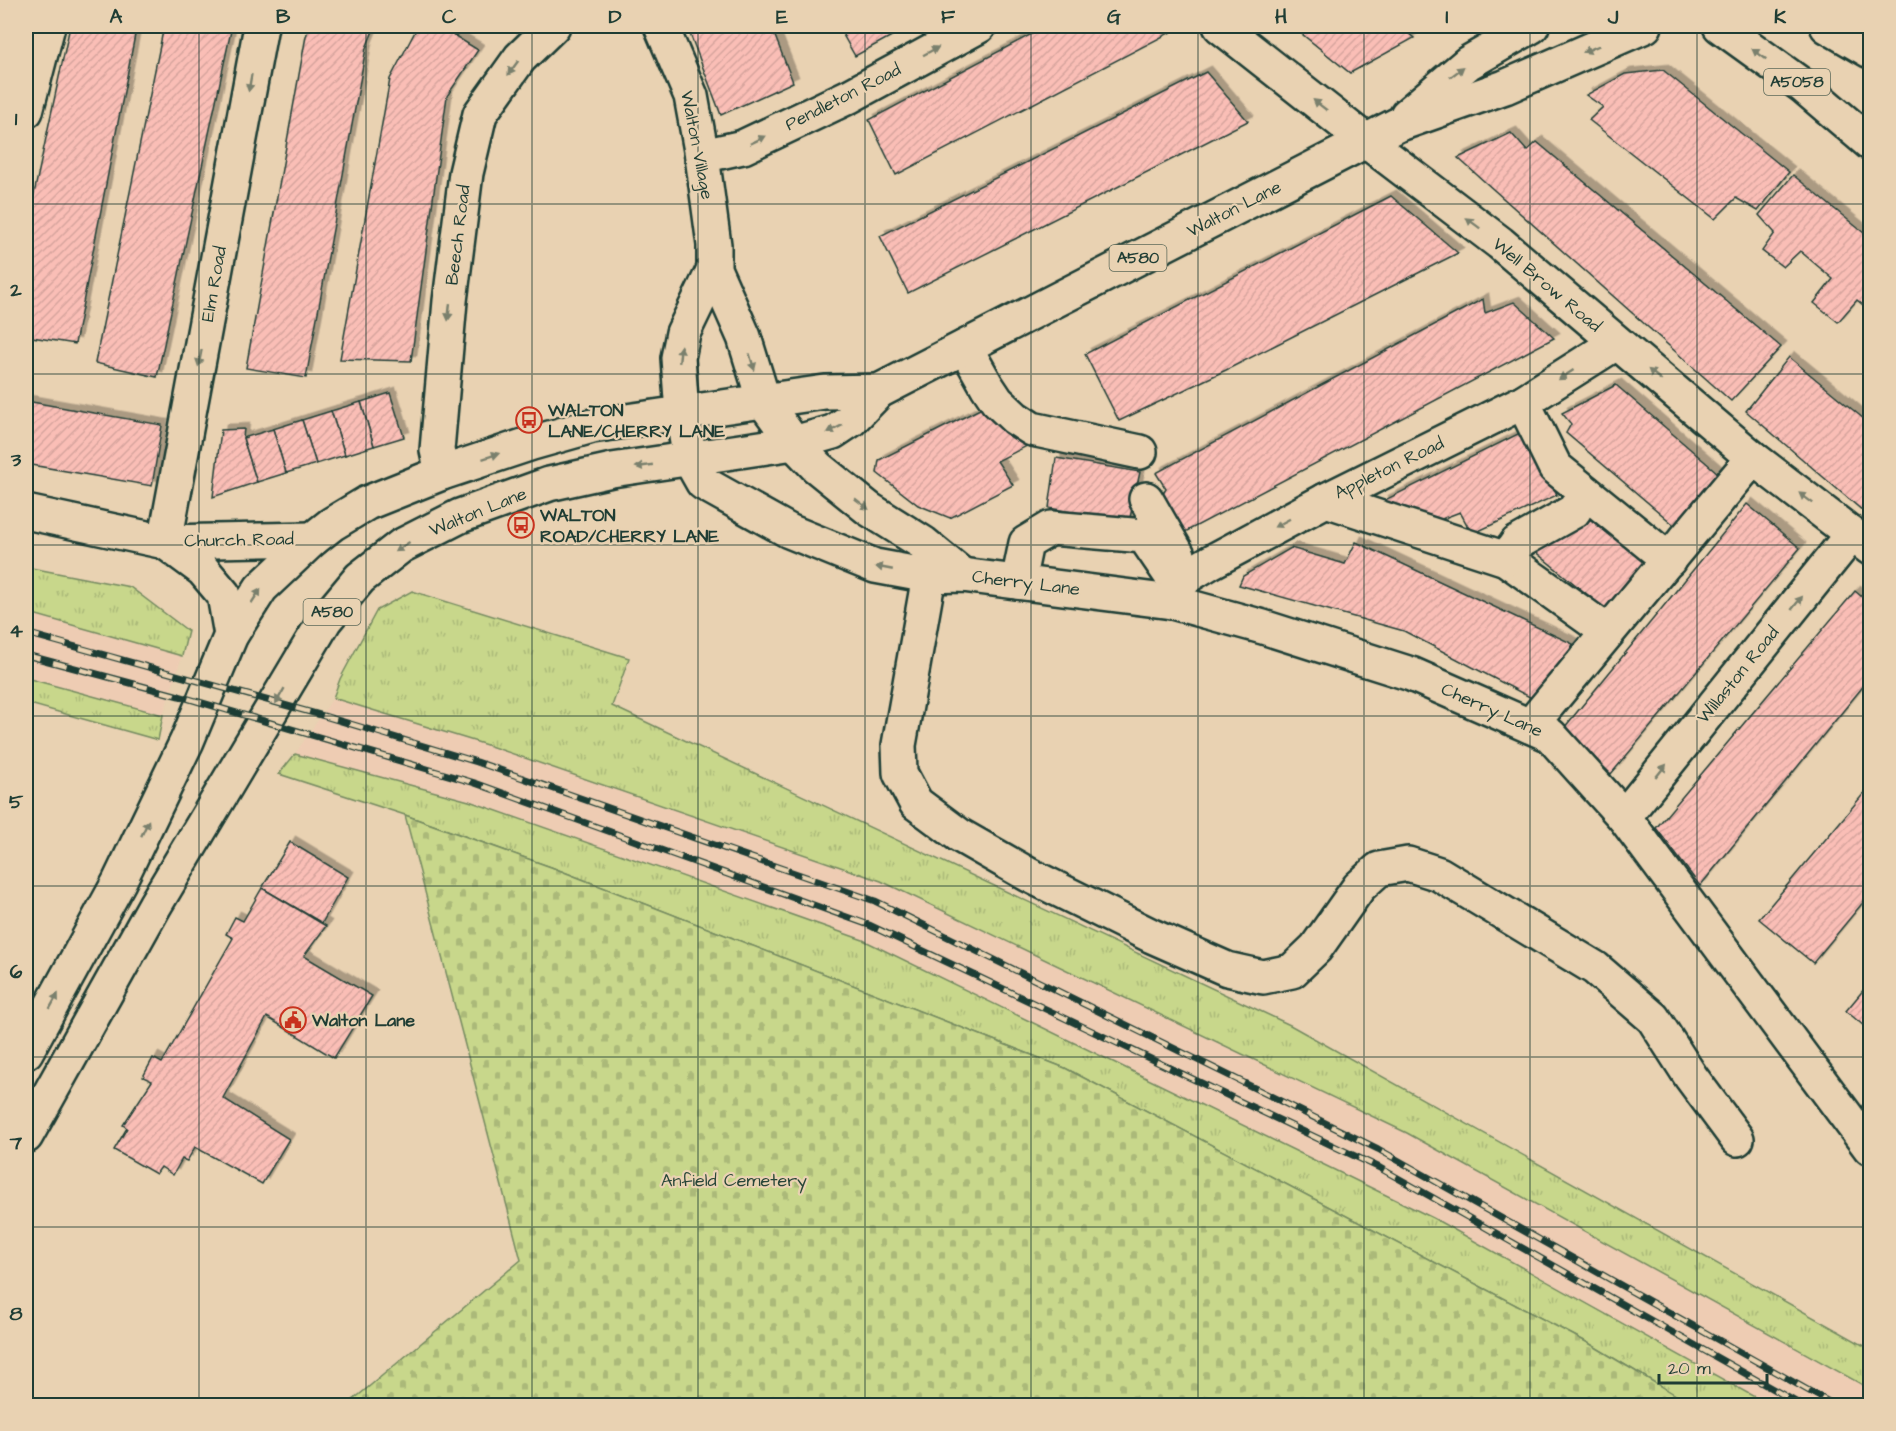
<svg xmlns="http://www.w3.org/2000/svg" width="1896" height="1431" viewBox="0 0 1896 1431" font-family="'Architects Daughter',sans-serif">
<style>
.built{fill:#eeccb3}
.grass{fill:url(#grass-tufts);stroke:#748a60;stroke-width:1.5}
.cemetery{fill:url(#cemetery-stones);stroke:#748a60;stroke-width:1.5}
.building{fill:url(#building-hatch);stroke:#1f3d34;stroke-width:1.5;filter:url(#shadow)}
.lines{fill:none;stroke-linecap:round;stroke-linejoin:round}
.minor-casing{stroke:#1f3d34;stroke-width:38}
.highway-casing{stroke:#1f3d34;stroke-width:38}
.minor{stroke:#e9d2b2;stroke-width:33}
.highway{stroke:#e9d2b2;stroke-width:33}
.rail-casing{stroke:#1f3d34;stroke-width:7}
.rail{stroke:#e9d2b2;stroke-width:4.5;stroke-dasharray:14;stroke-linecap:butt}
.oneway{fill:#7a806d}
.grid{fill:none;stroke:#1f3d34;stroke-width:1.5;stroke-opacity:0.55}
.labels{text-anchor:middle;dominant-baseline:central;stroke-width:4.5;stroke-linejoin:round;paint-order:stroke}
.shield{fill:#e9d2b2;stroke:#5c6a5a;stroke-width:1.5}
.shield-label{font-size:16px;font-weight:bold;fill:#1f3d34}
.street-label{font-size:18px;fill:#1f3d34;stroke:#e9d2b2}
.poi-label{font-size:18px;font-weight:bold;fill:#1f3d34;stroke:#e9d2b2;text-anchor:start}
.park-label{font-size:18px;fill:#274538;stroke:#e9d2b2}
.neatline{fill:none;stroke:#1f3d34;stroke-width:2}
.grid-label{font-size:20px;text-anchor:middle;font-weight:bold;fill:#1f3d34}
</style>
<defs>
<pattern id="grass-tufts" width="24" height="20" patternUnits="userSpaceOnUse" patternTransform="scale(1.5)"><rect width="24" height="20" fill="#c8d78b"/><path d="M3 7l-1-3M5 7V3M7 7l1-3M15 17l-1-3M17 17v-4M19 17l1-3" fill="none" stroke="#abb979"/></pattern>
<pattern id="cemetery-stones" width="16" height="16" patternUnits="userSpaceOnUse" patternTransform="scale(1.5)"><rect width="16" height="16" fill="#c8d78b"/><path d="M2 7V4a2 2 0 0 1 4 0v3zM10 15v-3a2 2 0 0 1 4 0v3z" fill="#abb979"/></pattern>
<pattern id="building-hatch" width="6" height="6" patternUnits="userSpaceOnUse" patternTransform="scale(1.5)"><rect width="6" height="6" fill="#fabeb6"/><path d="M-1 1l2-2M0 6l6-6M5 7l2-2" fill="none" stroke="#d6a49d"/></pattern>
<filter id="shadow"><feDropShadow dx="5.5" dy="-5.5" stdDeviation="0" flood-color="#0004"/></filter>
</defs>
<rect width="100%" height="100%" fill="#e9d2b2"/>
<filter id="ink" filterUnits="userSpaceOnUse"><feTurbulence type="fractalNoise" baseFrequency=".0167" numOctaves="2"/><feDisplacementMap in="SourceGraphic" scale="12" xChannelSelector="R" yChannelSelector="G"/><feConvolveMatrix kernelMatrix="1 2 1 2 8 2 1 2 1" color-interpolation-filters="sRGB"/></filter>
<g filter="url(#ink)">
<g class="built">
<path d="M26 612 182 656 163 715 26 678Z"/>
<path d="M333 698 490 746 881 881 1407 1133 1870 1389V1405H1769L1433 1218 863 940 469 801 295 754Z"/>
</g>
<g class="grass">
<path d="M26 567 130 587 188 631 182 656 26 612Z"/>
<path d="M412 591 629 658 612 706 1290 1025 1870 1349V1389L1407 1133 881 881 490 746 333 698 340 679 377 610Z"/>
<path d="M26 678 163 715 158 740 26 703Z"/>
<path d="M295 754 469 801 863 940 1433 1218 1769 1405H1692L1590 1344 1065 1068 551 867 405 815 279 774Z"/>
</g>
<path class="cemetery" d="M405 815 551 867 1065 1068 1590 1344 1692 1405H347L521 1260Z"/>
<g class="building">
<path d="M70 26H92L135 35 75 344 26 336V231Z"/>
<path d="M164 26H232L157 377 95 363Z"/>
<path d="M310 26H375L366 48 306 378 246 368 306 36Z"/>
<path d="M418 26H439L478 50 447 96 411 361 340 359 390 79Z"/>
<path d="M687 26H771L793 82 721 115Z"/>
<path d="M838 26H910L855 56Z"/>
<path d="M1047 26H1173L1177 29 896 175 869 120Z"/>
<path d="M1292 26H1399L1414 38 1350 73Z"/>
<path d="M1663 70 1789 172 1758 211 1736 198 1715 219 1589 120 1603 107 1586 95 1625 74Z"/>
<path d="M1206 72 1248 121 908 293 880 236Z"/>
<path d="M1511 133 1527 151 1537 142 1781 347 1731 401 1458 158Z"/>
<path d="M1793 175 1870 238V311L1857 300 1838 322 1814 303 1833 279 1800 251 1783 267 1762 251 1775 233 1759 215Z"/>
<path d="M1391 196 1458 253 1226 370 1119 421 1085 354Z"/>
<path d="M1483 299 1485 313 1514 302 1554 338 1183 533 1161 497 1166 489 1156 473Z"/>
<path d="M1789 357 1870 424V517L1746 411Z"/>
<path d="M1616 385 1726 480 1680 530 1566 433 1571 424 1562 413Z"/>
<path d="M390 393 404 437 374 446 361 402Z"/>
<path d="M26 401 162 425 152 486 26 464Z"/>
<path d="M361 402 374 446 345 455 331 411Z"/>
<path d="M988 405 1037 441 997 461 1013 485 950 518 918 505 877 473 879 460Z"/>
<path d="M331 411 345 455 316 464 302 420Z"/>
<path d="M302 420 316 464 286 473 273 429Z"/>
<path d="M244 429 243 438 257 482 213 497 221 430Z"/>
<path d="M273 429 286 473 257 482 243 438Z"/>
<path d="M1528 429 1557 495 1472 534 1460 512 1426 525 1389 515 1383 501Z"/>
<path d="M1056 458 1140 472 1129 522 1049 508Z"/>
<path d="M1747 504 1800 548 1611 774 1564 728Z"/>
<path d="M1583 514 1650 565 1610 613 1527 545Z"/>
<path d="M1356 542 1573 644 1541 703 1404 631 1239 585 1243 576 1291 548 1345 564Z"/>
<path d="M1855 591 1870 604V678L1700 886 1656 828Z"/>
<path d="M1865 792 1870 797V894L1813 963 1759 919Z"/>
<path d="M290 842 348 877 322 923 262 888Z"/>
<path d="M262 888 326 926 304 956 372 996 334 1058 267 1017 223 1098 289 1139 262 1184 195 1147 187 1161 182 1159 173 1175 161 1167 156 1174 114 1150 127 1128 123 1125 152 1081 143 1077 153 1058 162 1063 233 938 226 934 235 917 243 921Z"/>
<path d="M1870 982V1031L1846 1011Z"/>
</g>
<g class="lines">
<g class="minor-casing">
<g id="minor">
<path d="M661 26 691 96 702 156 714 245V269L744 337 764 402 794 443 817 467 869 509 923 543 962 575"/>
<path d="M1220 26 1366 141 1500 243 1753 458 1870 548"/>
<path d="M26 111 48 26"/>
<path d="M702 156 743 147 850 96 979 26"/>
<path d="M714 269 683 333 678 358 682 413 690 460 703 483 789 531 875 566 929 576 962 575 1172 602 1263 627 1411 674 1550 735 1624 817 1870 1148"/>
<path d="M965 347 987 386 997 401 1015 418 1032 429 1140 452"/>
<path d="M1523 402 1555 467 1669 560"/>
<path d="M442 473 437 450 450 301 466 173 480 114 520 58 553 26"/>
<path d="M1146 499 1178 555"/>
<path d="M1326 500 1506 559 1608 632"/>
<path d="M26 512 165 542 313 539"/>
<path d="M165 542 261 26"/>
<path d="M165 542 203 570 224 595 231 635"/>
<path d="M1506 559 1517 543 1574 511 1585 492"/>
<path d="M929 576 899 745 900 773 916 803 959 835 1029 875 1152 936 1227 969 1263 977 1292 971 1316 948 1359 887 1379 869 1408 864 1439 874 1595 968 1653 1018 1691 1077 1737 1139"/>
<path d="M1018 582 1026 543 1051 528 1144 536 1178 586"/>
<path d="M1172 602 1178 586 1189 575 1209 563 1326 500 1523 402 1616 343"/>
<path d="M1530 726 1753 458"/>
<path d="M1624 817 1852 534"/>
</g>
</g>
<g class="highway-casing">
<g id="highway">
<path d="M1720 26 1803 86 1870 143"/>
<path d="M1827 26 1870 51"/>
<path d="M1407 115 1468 63 1532 26"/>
<path d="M26 1052 119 882 187 741 231 635 261 588 313 539 332 524 367 503 442 473 532 443 592 426 825 392 879 391"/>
<path d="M26 1136 155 905 325 620 360 578 401 546 460 516 549 484 612 470 794 443 833 432 851 420 879 391 1397 125 1505 87 1645 26"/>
</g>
</g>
<use href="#minor" class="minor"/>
<use href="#highway" class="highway"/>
<g class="rail-casing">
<g id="rail">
<path d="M26 633 324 716 477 762 875 901 1378 1149 1836 1406"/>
<path d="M26 655 179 696 475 783 869 925 1380 1168 1803 1406"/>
</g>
</g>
<use href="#rail" class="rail"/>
</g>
<defs><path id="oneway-solid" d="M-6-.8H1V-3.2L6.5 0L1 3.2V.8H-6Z" transform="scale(1.5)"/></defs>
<g class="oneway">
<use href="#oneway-solid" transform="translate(1591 49) rotate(157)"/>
<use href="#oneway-solid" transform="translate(931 51) rotate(-28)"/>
<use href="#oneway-solid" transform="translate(1759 54) rotate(-144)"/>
<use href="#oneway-solid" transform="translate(513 68) rotate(126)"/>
<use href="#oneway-solid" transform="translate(1457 72) rotate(-38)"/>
<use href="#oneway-solid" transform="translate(250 83) rotate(100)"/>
<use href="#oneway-solid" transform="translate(1320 105) rotate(-142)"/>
<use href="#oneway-solid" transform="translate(758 140) rotate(-26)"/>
<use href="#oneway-solid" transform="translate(1473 223) rotate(-143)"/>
<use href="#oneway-solid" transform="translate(449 312) rotate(96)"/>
<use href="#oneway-solid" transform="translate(680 354) rotate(-85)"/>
<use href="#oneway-solid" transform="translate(200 358) rotate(101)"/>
<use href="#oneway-solid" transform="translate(752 362) rotate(73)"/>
<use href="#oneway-solid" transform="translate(1566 375) rotate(147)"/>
<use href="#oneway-solid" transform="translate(1655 375) rotate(-141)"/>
<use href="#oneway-solid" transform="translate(835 429) rotate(153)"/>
<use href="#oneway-solid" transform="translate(491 456) rotate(-18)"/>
<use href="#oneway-solid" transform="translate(644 466) rotate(172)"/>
<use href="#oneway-solid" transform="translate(1806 498) rotate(-143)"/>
<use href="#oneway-solid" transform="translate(862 504) rotate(38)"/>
<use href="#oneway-solid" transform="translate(1282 523) rotate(152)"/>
<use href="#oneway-solid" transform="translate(402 547) rotate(147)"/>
<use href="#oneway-solid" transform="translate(884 568) rotate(-169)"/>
<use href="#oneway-solid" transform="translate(256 596) rotate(-57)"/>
<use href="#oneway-solid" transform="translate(1797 603) rotate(-51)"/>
<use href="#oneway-solid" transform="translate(280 696) rotate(120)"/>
<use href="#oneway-solid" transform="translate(1661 771) rotate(-51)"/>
<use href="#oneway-solid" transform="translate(145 828) rotate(-65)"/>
<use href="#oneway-solid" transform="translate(54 1001) rotate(-61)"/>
</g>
</g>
<path class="grid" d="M199 26V1406M366 26V1406M532 26V1406M698 26V1406M865 26V1406M1031 26V1406M1198 26V1406M1364 26V1406M1530 26V1406M1697 26V1406M26 204H1870M26 374H1870M26 545H1870M26 716H1870M26 886H1870M26 1057H1870M26 1227H1870"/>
<defs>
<g id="bus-ring" transform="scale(1.35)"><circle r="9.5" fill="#e9d2b2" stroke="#c8321e" stroke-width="1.5"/><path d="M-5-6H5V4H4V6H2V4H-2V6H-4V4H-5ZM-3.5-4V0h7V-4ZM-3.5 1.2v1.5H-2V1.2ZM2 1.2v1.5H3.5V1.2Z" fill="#c8321e"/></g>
<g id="civic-ring" transform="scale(1.35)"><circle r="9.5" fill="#e9d2b2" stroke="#c8321e" stroke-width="1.5"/><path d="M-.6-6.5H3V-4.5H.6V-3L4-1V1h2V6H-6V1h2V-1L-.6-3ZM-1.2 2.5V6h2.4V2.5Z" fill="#c8321e"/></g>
</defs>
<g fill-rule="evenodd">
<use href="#bus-ring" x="529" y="420"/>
<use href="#bus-ring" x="521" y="525"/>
<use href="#civic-ring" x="293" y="1020"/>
</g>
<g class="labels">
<g class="shield">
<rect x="1764" y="69" width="66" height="26" rx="4.5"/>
<rect x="1109.5" y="245" width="57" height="26" rx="4.5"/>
<rect x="303.5" y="599" width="57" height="26" rx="4.5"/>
</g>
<g class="shield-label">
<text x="1797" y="82">A5058</text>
<text x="1138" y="258">A580</text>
<text x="332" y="612">A580</text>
</g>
<g class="street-label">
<text transform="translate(843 97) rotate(-27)">Pendleton Road</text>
<text transform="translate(697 145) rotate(79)">Walton Village</text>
<text transform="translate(1234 209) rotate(-27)">Walton Lane</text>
<text transform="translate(458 235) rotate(-83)">Beech Road</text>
<text transform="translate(214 284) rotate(-80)">Elm Road</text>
<text transform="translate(1547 285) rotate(40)">Well Brow Road</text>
<text transform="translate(1389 468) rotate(-26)">Appleton Road</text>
<text transform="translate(478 512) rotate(-22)">Walton Lane</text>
<text transform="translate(239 540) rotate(-1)">Church Road</text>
<text transform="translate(1026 583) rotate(7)">Cherry Lane</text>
<text transform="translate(1738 675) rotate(-51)">Willaston Road</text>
<text transform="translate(1492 710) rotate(24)">Cherry Lane</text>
</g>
<g class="poi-label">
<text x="548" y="410">WALTON<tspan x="548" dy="21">LANE/CHERRY LANE</tspan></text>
<text x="540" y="515">WALTON<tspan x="540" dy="21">ROAD/CHERRY LANE</tspan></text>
<text x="312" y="1020">Walton Lane</text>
</g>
<g class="park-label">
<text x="734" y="1180">Anfield Cemetery</text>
</g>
</g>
<rect width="1896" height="1431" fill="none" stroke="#e9d2b2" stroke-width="66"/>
<path d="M1659 1374v9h108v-9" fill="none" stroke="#1f3d34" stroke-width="3"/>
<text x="1668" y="1374" font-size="18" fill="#1f3d34" stroke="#e9d2b2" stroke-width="4.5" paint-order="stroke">20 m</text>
<rect x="33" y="33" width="1830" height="1365" class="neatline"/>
<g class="grid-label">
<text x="116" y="23">A</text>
<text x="283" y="23">B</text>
<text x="449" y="23">C</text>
<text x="615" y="23">D</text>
<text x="782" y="23">E</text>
<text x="948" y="23">F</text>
<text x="1114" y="23">G</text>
<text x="1281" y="23">H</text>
<text x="1447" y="23">I</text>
<text x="1613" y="23">J</text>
<text x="1780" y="23">K</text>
<text x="16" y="125">1</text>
<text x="16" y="296">2</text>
<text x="16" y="466">3</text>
<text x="16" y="637">4</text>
<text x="16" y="808">5</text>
<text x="16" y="978">6</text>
<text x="16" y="1149">7</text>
<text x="16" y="1320">8</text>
</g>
</svg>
